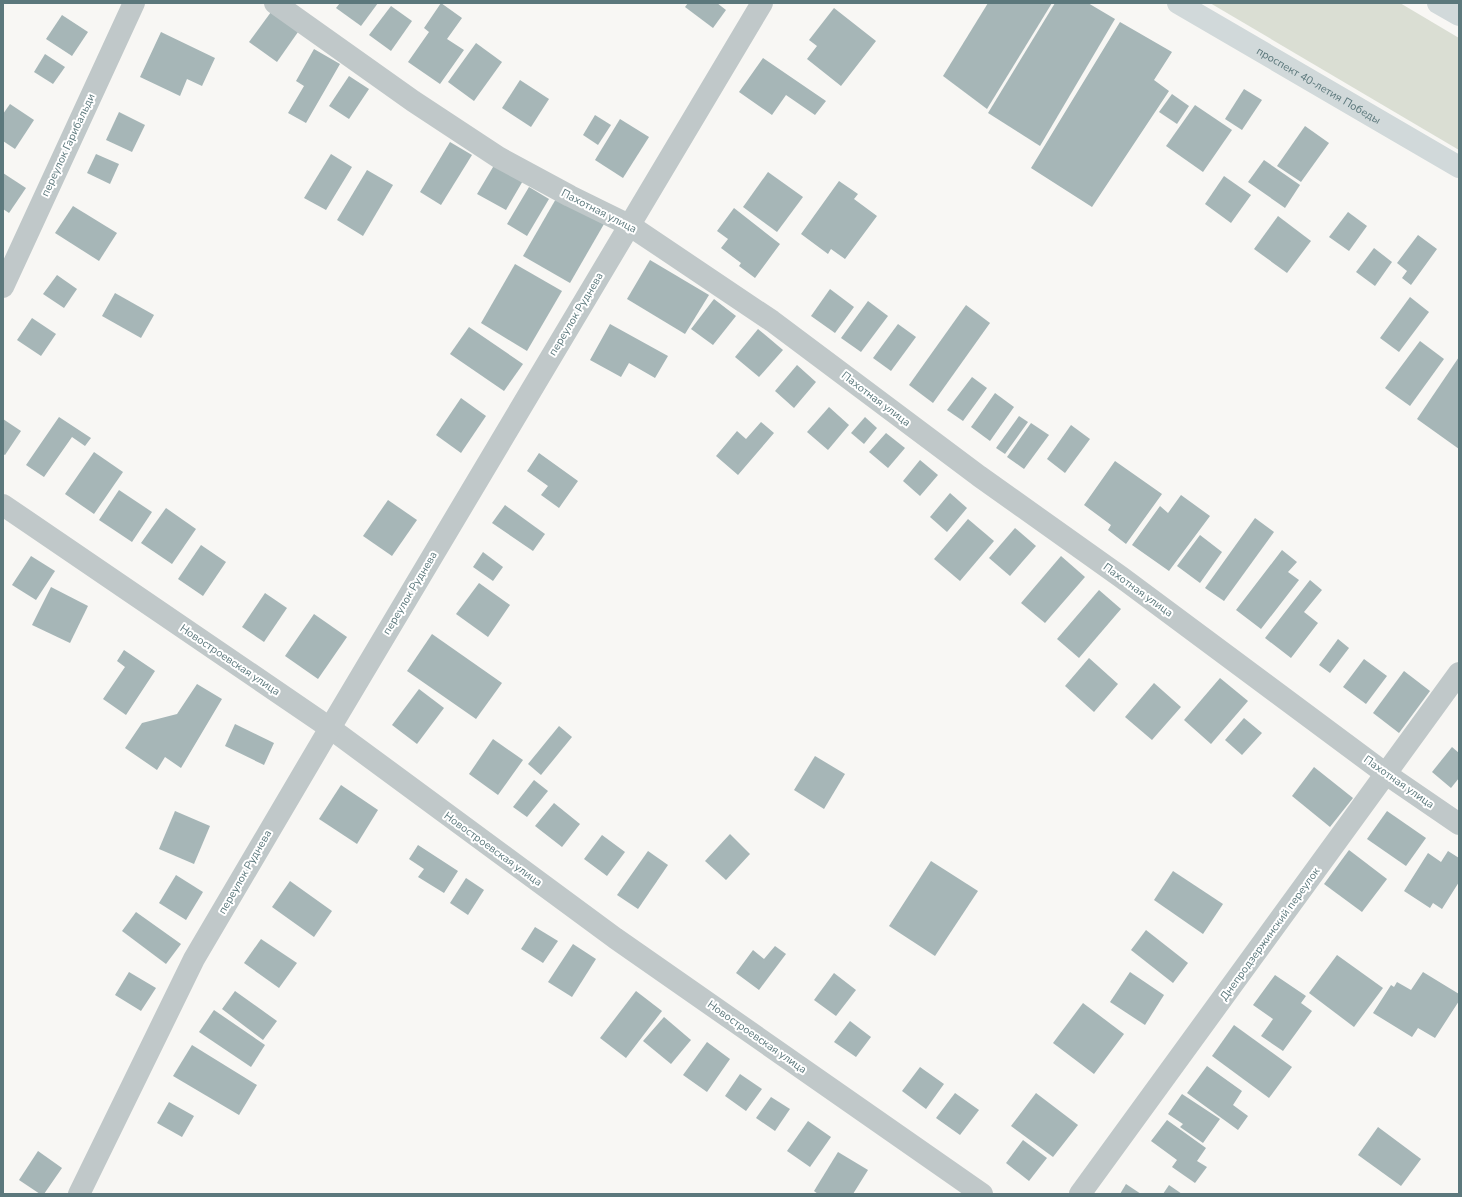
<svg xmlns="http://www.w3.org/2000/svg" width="1462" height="1197" viewBox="0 0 1462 1197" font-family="'Nunito Sans',sans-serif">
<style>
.green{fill:#daded3}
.building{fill:#a6b6b7}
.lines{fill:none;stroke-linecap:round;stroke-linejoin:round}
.minor{stroke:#c0c8c9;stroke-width:22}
.major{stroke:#d1d9da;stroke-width:22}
.labels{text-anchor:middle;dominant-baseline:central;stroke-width:4;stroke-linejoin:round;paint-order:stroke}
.street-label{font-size:11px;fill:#5c787c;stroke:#fff}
</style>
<rect width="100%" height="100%" fill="#f8f7f4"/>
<path class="green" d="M1210 3H1400L1459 38V150Z"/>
<g class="building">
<path d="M340 3H378L361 26 336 8Z"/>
<path d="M441 3 462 18 447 39 464 50 440 84 408 62 429 32 424 28Z"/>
<path d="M688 3H717L726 10 713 28 685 7Z"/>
<path d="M988 3H1052L987 109 943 76Z"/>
<path d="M1055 3H1088L1115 19 1040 146 988 113Z"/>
<path d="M391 6 412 21 391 51 369 35Z"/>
<path d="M834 8 876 41 841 86 807 59 817 46 809 40Z"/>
<path d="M271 12 298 32 277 62 249 42Z"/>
<path d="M62 15 88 32 72 56 46 39Z"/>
<path d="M1120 22 1172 52 1154 80 1169 91 1092 207 1031 168Z"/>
<path d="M161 32 215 58 202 86 187 79 180 96 140 77Z"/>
<path d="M476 43 502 62 474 101 448 82Z"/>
<path d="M314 49 340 64 306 123 288 113 304 86 296 81Z"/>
<path d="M45 54 65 67 53 84 34 72Z"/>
<path d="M763 58 826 101 815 115 786 95 772 115 739 92Z"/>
<path d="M349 76 369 89 349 119 329 106Z"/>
<path d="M520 80 549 99 531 127 502 108Z"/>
<path d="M1244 89 1262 100 1242 130 1225 119Z"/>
<path d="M1172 94 1189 106 1177 124 1159 112Z"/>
<path d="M10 104 34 120 15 149 3 141V114Z"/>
<path d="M1195 105 1232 130 1203 172 1166 146Z"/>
<path d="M119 112 145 125 132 152 106 140Z"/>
<path d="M595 115 611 125 598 145 583 135Z"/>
<path d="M620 119 649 137 623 178 595 160Z"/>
<path d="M1305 126 1329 143 1301 182 1277 166Z"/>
<path d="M450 142 472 155 441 205 420 192Z"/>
<path d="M96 154 119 164 110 184 87 173Z"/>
<path d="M331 154 352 167 326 210 304 198Z"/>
<path d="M1264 160 1300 185 1285 208 1248 182Z"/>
<path d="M496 162 524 179 506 210 477 194Z"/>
<path d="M367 170 393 185 363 236 337 220Z"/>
<path d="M768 172 803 197 777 232 743 207Z"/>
<path d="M3 173 26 188 9 213 3 209Z"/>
<path d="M1224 176 1251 195 1231 223 1205 204Z"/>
<path d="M839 181 858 194 854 199 877 216 845 259 831 249 828 254 801 234Z"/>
<path d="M529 187 549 199 527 236 507 224Z"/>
<path d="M557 197 604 224 570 283 523 256Z"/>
<path d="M73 206 117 233 99 261 55 233Z"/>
<path d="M734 208 780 244 755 278 739 266 741 263 721 248 728 239 717 231Z"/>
<path d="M1348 212 1367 226 1349 251 1329 237Z"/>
<path d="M1278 216 1311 241 1287 273 1254 249Z"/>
<path d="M1418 235 1437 249 1411 285 1402 278 1407 271 1397 263Z"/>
<path d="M1374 248 1392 262 1375 286 1356 272Z"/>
<path d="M650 260 709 295 685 334 627 299Z"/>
<path d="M515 264 562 291 527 351 481 323Z"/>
<path d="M57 275 77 289 64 308 43 294Z"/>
<path d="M830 289 854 307 835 333 811 316Z"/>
<path d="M115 293 154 315 141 338 102 316Z"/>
<path d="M1410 297 1429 312 1399 352 1380 338Z"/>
<path d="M714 299 736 316 713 345 691 329Z"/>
<path d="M868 301 888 316 861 352 841 338Z"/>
<path d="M966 305 990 323 933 403 909 385Z"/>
<path d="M32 318 56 334 41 356 17 340Z"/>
<path d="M610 324 668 356 655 378 629 363 621 377 590 360Z"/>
<path d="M898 324 916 337 891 371 873 358Z"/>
<path d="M469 327 523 364 504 391 450 354Z"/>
<path d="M758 329 783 350 759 377 735 357Z"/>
<path d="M1420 341 1444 359 1410 406 1385 388Z"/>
<path d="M1459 357V449L1417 419Z"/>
<path d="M797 365 816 382 794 408 775 391Z"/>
<path d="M972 377 987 388 963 421 947 410Z"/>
<path d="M995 393 1014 407 990 441 971 427Z"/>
<path d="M461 398 486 416 461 453 436 435Z"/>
<path d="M829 407 849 425 828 450 807 432Z"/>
<path d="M1019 416 1028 422 1005 454 996 448Z"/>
<path d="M59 417 91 438 85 446 72 437 44 477 26 465Z"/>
<path d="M865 417 877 428 864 444 851 433Z"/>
<path d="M3 419 21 431 5 455 3 454Z"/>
<path d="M761 422 774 433 738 475 716 456 737 431 746 439Z"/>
<path d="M1031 423 1049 435 1024 469 1007 457Z"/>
<path d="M1071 425 1090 439 1065 473 1047 459Z"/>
<path d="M886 433 905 448 888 468 869 452Z"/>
<path d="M94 452 123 472 94 514 65 494Z"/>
<path d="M539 453 578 481 559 508 541 495 548 486 527 471Z"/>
<path d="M920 460 938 475 920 496 903 481Z"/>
<path d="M1115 461 1162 494 1126 544 1108 530 1111 525 1084 505Z"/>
<path d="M119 490 152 512 132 542 99 520Z"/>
<path d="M950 493 967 508 947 532 930 517Z"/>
<path d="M1181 495 1210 516 1169 571 1132 545 1160 506 1168 513Z"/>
<path d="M388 500 417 520 392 556 363 536Z"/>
<path d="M505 505 545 534 533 551 492 523Z"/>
<path d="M166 508 196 529 172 564 141 543Z"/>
<path d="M1255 518 1274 532 1224 601 1205 588Z"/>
<path d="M968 519 994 541 960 581 934 559Z"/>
<path d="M1015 528 1036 546 1010 576 989 558Z"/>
<path d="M1200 535 1222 552 1200 583 1177 566Z"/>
<path d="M201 545 226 562 203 596 178 579Z"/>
<path d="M1282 550 1297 562 1288 572 1299 580 1261 629 1236 610Z"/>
<path d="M483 552 503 567 493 581 473 567Z"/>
<path d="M31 556 55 571 36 600 12 585Z"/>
<path d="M1061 556 1085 577 1045 623 1021 603Z"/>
<path d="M1310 580 1322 590 1304 612 1318 623 1291 658 1265 638Z"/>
<path d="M479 583 510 605 488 637 456 614Z"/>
<path d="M51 587 88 606 70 643 32 625Z"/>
<path d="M1099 590 1121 609 1079 658 1057 639Z"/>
<path d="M265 593 287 608 264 642 242 627Z"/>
<path d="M314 614 347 637 318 679 285 656Z"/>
<path d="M432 634 502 683 476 719 407 671Z"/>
<path d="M1338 639 1349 648 1330 673 1319 665Z"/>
<path d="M124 650 155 671 126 715 103 699 125 667 117 661Z"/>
<path d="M1089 658 1118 684 1094 712 1065 686Z"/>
<path d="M1364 659 1387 676 1366 704 1343 687Z"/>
<path d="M1404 671 1430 691 1399 733 1373 713Z"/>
<path d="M1220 678 1248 701 1211 744 1184 720Z"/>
<path d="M1154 683 1181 707 1152 740 1125 717Z"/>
<path d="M197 684 222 699 181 768 165 757 157 770 125 748 142 723 177 714Z"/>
<path d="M419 689 444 708 417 744 392 725Z"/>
<path d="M1244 718 1262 733 1242 755 1225 740Z"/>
<path d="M235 724 274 743 264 765 225 746Z"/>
<path d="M559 726 572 737 541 775 528 764Z"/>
<path d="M493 739 523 760 498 795 469 774Z"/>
<path d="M1452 747 1459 753V778L1451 788 1432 772Z"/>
<path d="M815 756 845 774 824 809 794 790Z"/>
<path d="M1314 767 1353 798 1330 827 1292 796Z"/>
<path d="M534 780 548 791 527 817 513 807Z"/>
<path d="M341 785 378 810 357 844 319 819Z"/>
<path d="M554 803 580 824 562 847 535 826Z"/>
<path d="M175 811 210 826 194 864 159 849Z"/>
<path d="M1387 811 1426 838 1406 866 1367 839Z"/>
<path d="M730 834 750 854 726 880 705 861Z"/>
<path d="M602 835 625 852 607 876 584 859Z"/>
<path d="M418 845 458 871 444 893 418 877 424 869 409 859Z"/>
<path d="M1349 850 1387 879 1362 912 1324 884Z"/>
<path d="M648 851 668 865 638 909 617 895Z"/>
<path d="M1448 851 1459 858V882L1442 909 1433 903 1430 908 1404 891 1428 853 1441 862Z"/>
<path d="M931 861 978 891 935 956 889 926Z"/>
<path d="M1173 871 1223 904 1203 934 1154 900Z"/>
<path d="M176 875 203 892 186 920 159 903Z"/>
<path d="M466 878 484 890 468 915 450 903Z"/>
<path d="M290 881 332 911 314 937 272 907Z"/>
<path d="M136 912 181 944 166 964 122 931Z"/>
<path d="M535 927 558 941 543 963 521 949Z"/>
<path d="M1146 930 1188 963 1173 983 1131 950Z"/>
<path d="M261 939 297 963 279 988 244 963Z"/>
<path d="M573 944 596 959 572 997 548 982Z"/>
<path d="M775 946 786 954 759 990 736 973 753 950 764 959Z"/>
<path d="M1337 955 1383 988 1354 1027 1309 993Z"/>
<path d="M129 972 156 988 141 1011 115 995Z"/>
<path d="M1130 972 1164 995 1145 1025 1110 1002Z"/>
<path d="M1423 972 1459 994V1001L1435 1038 1418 1028 1412 1037 1373 1013 1391 985 1394 987 1397 982 1411 990Z"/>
<path d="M834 973 856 990 836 1016 814 1000Z"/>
<path d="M1275 975 1306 996 1301 1003 1312 1011 1283 1051 1261 1036 1273 1019 1253 1005Z"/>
<path d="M235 991 277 1021 263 1040 222 1009Z"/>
<path d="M636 991 662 1011 626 1058 600 1038Z"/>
<path d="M1083 1003 1124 1034 1094 1074 1053 1043Z"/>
<path d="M214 1010 265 1045 251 1067 199 1032Z"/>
<path d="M664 1017 691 1040 671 1064 643 1041Z"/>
<path d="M850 1021 871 1037 856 1057 834 1042Z"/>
<path d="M1234 1025 1292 1067 1269 1098 1212 1056Z"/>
<path d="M707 1042 730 1059 707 1092 683 1075Z"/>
<path d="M192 1045 257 1085 239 1115 173 1076Z"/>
<path d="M1207 1066 1242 1091 1233 1105 1248 1116 1238 1130 1187 1093Z"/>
<path d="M920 1067 944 1084 926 1109 902 1091Z"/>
<path d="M740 1074 762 1089 746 1111 725 1096Z"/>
<path d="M955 1093 979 1110 960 1135 936 1118Z"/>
<path d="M1036 1093 1078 1125 1053 1157 1011 1126Z"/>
<path d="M1182 1094 1220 1119 1203 1143 1180 1127 1183 1124 1168 1114Z"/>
<path d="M771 1097 790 1109 775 1131 756 1118Z"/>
<path d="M169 1102 194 1116 182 1137 157 1123Z"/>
<path d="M1167 1120 1206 1148 1197 1161 1207 1167 1195 1183 1172 1167 1177 1160 1151 1141Z"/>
<path d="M808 1121 831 1137 810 1167 787 1151Z"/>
<path d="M1378 1127 1421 1159 1401 1186 1358 1155Z"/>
<path d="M1023 1140 1047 1158 1029 1181 1006 1163Z"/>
<path d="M38 1151 62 1168 44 1194H40L19 1180Z"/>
<path d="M838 1152 868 1170 853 1194H818L814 1191Z"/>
<path d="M1126 1184 1141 1194H1120Z"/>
<path d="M1169 1185 1182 1194H1163Z"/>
</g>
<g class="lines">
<g class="minor">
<path d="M275 3 413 101 498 157 570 196 629 225 772 321 979 476 1121 577 1386 774 1459 824"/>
<path d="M3 287 134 3"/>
<path d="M3 505 330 728 615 938 982 1194"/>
<path d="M79 1194 194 959 330 728 762 3"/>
<path d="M1080 1194 1459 673"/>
</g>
<g class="major">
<path id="s1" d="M1178 3 1459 167"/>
<path d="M1438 3 1459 15"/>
</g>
</g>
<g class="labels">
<g class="street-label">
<text stroke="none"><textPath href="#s1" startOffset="163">проспект 40-летия Победы</textPath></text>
<text transform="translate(68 145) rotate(-65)">переулок Гарибальди</text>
<text transform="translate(599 211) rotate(27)">Пахотная улица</text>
<text transform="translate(576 314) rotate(-59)">переулок Руднева</text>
<text transform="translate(876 399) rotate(37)">Пахотная улица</text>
<text transform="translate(1138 590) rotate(36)">Пахотная улица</text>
<text transform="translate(410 593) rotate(-59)">переулок Руднева</text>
<text transform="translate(230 660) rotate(34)">Новостроевская улица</text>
<text transform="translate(1399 782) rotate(35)">Пахотная улица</text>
<text transform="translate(493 849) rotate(36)">Новостроевская улица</text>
<text transform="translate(245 872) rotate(-60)">переулок Руднева</text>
<text transform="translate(1270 934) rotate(-54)">Днепродзержинский переулок</text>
<text transform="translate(757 1037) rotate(35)">Новостроевская улица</text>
</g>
</g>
<rect width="1462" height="1197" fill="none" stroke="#5c787c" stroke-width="8"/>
</svg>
